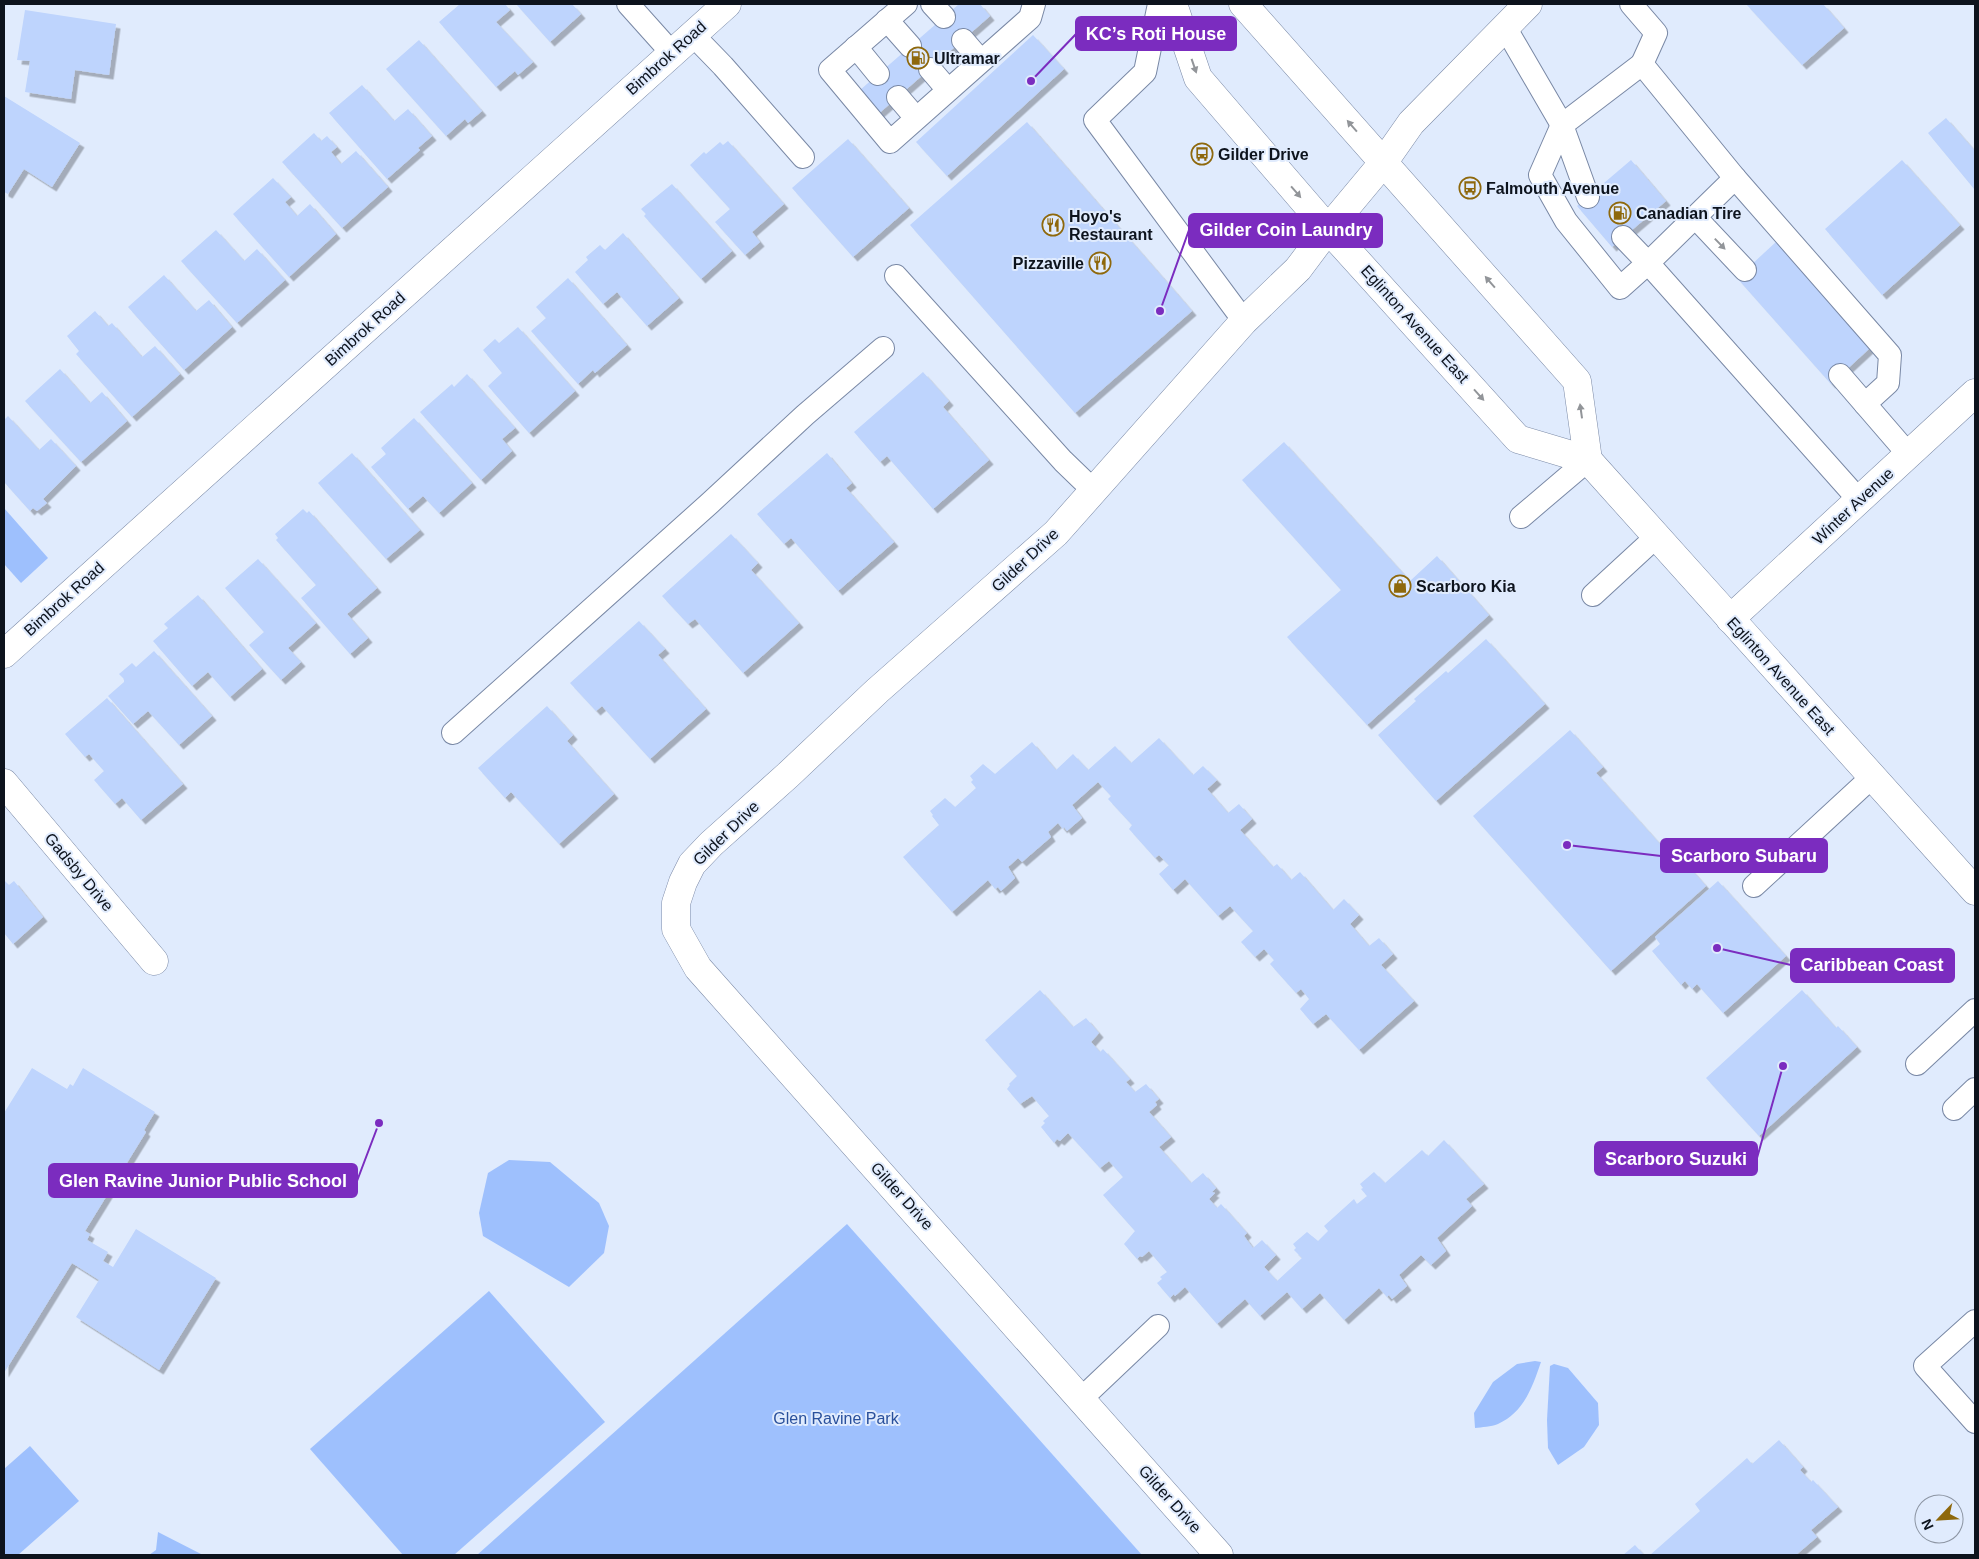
<svg xmlns="http://www.w3.org/2000/svg" width="1979" height="1559" viewBox="0 0 1979 1559" font-family="Arial,sans-serif">
<style>
.green{fill:#9ec0fd}
.building{fill:#bed4fd;filter:url(#shadow)}
.lines{fill:none;stroke-linecap:round;stroke-linejoin:round}
.service-casing{stroke:#7988a5;stroke-width:24}
.minor-casing{stroke:#7988a5;stroke-width:29}
.primary-casing{stroke:#7988a5;stroke-width:29}
.service{stroke:#fff;stroke-width:22}
.minor{stroke:#fff;stroke-width:28}
.primary{stroke:#fff;stroke-width:28}
.oneway{fill:#929599}
.labels{text-anchor:middle;dominant-baseline:central;stroke-width:4;stroke-linejoin:round;paint-order:stroke}
.street-label{font-size:16px;fill:#0d131d;stroke:#e0ebfd}
.poi-label{font-size:16px;font-weight:bold;fill:#0d131d;stroke:#e0ebfd;text-anchor:start}
.park-label{font-size:16px;fill:#29509c;stroke:#e0ebfd}
.leader{fill:none;stroke:#7b2cbf;stroke-width:2}
.callout-dot{fill:#7b2cbf;stroke:#e0ebfd;stroke-width:2}
.callout{fill:#7b2cbf;stroke:#7b2cbf;stroke-width:2}
.callout-label{font-size:18px;text-anchor:middle;font-weight:bold;fill:#fff}
</style>
<defs>
<filter id="shadow"><feDropShadow dx="4.5" dy="4.5" stdDeviation="0" flood-color="#0004"/></filter>
</defs>
<rect width="100%" height="100%" fill="#e0ebfd"/>
<g class="green">
<path d="M4 508 48 558 21 583 4 564Z"/>
<path d="M509 1160 550 1162 599 1203 609 1226 604 1253 569 1287 483 1236 479 1213 488 1173Z"/>
<path d="M847 1224 1142 1555H477Z"/>
<path d="M489 1291 605 1422 454 1555H403L310 1449Z"/>
<path d="M1535 1361 1541 1362C1532 1388 1524 1412 1498 1424 1491 1427 1482 1427 1475 1428L1474 1413 1493 1382 1517 1364Z"/>
<path d="M1554 1364 1568 1368 1598 1403 1599 1425 1584 1447 1558 1465 1548 1448 1547 1420 1550 1366Z"/>
<path d="M30 1446 79 1501 18 1555H4V1469Z"/>
<path d="M158 1532 203 1555H149L156 1550Z"/>
</g>
<g class="building">
<path d="M460 4H505L510 10 496 22 533 62 518 75 515 71 496 87 439 22Z"/>
<path d="M516 4H572L581 14 550 42Z"/>
<path d="M959 4H980L990 16 868 123 852 97Z"/>
<path d="M1746 4H1823L1844 28 1802 65Z"/>
<path d="M25 10 116 24 109 75 75 70 71 99 25 92 30 61 17 60Z"/>
<path d="M1033 35 1064 69 947 176 916 142Z"/>
<path d="M419 40 482 111 468 123 465 119 446 136 386 69Z"/>
<path d="M362 85 394 121 408 109 432 136 418 148 420 150 387 179 329 113Z"/>
<path d="M4 96 80 143 52 187 24 169 8 194 4 192Z"/>
<path d="M1946 118 1975 151V190L1928 133Z"/>
<path d="M1027 122 1192 311 1075 413 910 225Z"/>
<path d="M314 133 321 141 327 136 337 147 331 152 341 164 356 151 388 187 342 228 282 162Z"/>
<path d="M848 139 909 208 853 257 792 188Z"/>
<path d="M728 141 784 204 752 232 760 242 745 255 715 222 730 209 690 165 704 152 706 154 720 142 723 145Z"/>
<path d="M1631 160 1666 201 1612 247 1577 206Z"/>
<path d="M1902 160 1960 225 1882 295 1825 229Z"/>
<path d="M273 178 291 197 285 202 297 216 310 204 336 234 289 277 233 214Z"/>
<path d="M672 184 732 251 701 279 644 216 646 214 641 209Z"/>
<path d="M216 230 244 261 257 249 285 280 237 323 181 261Z"/>
<path d="M623 233 679 298 647 326 617 292 603 304 575 272 588 260 586 257 600 245 605 250Z"/>
<path d="M1777 241 1871 347 1831 384 1737 278Z"/>
<path d="M164 275 196 311 209 300 232 327 184 370 128 307Z"/>
<path d="M568 278 627 345 595 373 593 370 578 384 531 331 546 318 536 307Z"/>
<path d="M95 311 108 326 112 323 142 357 155 346 180 374 132 417 76 354 79 351 67 336Z"/>
<path d="M518 327 575 391 529 433 488 386 502 373 483 350 495 339 499 343Z"/>
<path d="M60 369 90 403 102 392 127 421 81 462 25 401Z"/>
<path d="M923 372 949 401 943 407 989 460 933 509 887 456 880 462 854 432Z"/>
<path d="M467 374 515 428 502 439 512 451 481 480 420 412 452 384 454 387Z"/>
<path d="M8 416 39 450 51 439 76 466 43 499 47 503 37 511 33 508 30 511 4 482V418L5 419Z"/>
<path d="M414 418 472 483 439 513 423 496 408 509 371 467 386 454 381 448Z"/>
<path d="M1284 442 1410 581 1437 556 1489 615 1367 725 1287 637 1341 590 1242 480Z"/>
<path d="M352 453 420 530 386 559 318 483Z"/>
<path d="M827 453 852 483 846 488 894 542 838 591 791 538 784 544 757 514Z"/>
<path d="M303 509 307 513 309 511 377 588 347 614 368 638 350 654 301 598 316 585 276 540 278 538 275 534Z"/>
<path d="M731 534 758 563 751 570 799 623 743 673 695 619 688 624 662 596Z"/>
<path d="M258 559 316 623 288 648 301 662 281 680 249 645 264 632 225 588Z"/>
<path d="M198 595 262 669 230 697 208 672 192 686 153 641 168 628 164 624Z"/>
<path d="M639 621 665 649 658 655 706 709 650 759 602 706 596 711 570 683Z"/>
<path d="M1486 639 1545 704 1436 801 1378 735 1416 701 1414 699 1446 671 1448 673Z"/>
<path d="M154 651 212 716 179 745 148 711 133 724 108 696 124 682V679L119 674 132 663 136 667Z"/>
<path d="M107 698 183 784 141 820 122 798 115 804 94 780 104 771 89 754 85 757 65 734Z"/>
<path d="M547 706 573 735 567 741 614 794 559 844 511 792 505 798 478 768Z"/>
<path d="M1570 730 1603 767 1596 773 1669 854 1674 850 1706 886 1611 971 1473 816Z"/>
<path d="M1159 738 1193 775 1203 766 1217 780 1207 789 1228 813 1239 804 1252 819 1240 830 1273 867 1277 864 1291 880 1300 872 1333 910 1344 899 1359 915 1350 924 1369 946 1379 938 1393 954 1381 965 1414 1001 1359 1050 1326 1014 1313 1024 1300 1009 1309 999 1301 989 1296 993 1270 964 1274 960 1264 949 1255 957 1241 942 1253 931 1230 906 1218 916 1185 879 1173 890 1159 874 1169 865 1159 855 1155 858 1129 829 1132 825 1108 799 1111 796 1098 782 1072 805 1082 818 1067 831 1064 827 1063 829 1058 823 1048 832 1051 837 1022 862 1018 858 1008 867 1015 878 1001 891 998 887 995 889 988 880 952 912 903 857 939 825 932 816 933 815 930 811 945 798 955 807 976 788 971 782 973 780 970 776 983 764 995 774 1032 742 1056 770 1073 754 1088 770 1115 746 1131 763Z"/>
<path d="M4 880 9 885 14 881 43 917 13 944 4 933Z"/>
<path d="M1718 881 1786 956 1723 1013 1697 984 1692 989 1685 981 1681 985 1652 951 1660 944 1655 937Z"/>
<path d="M1040 990 1073 1027 1086 1018 1099 1033 1091 1042 1100 1052 1103 1049 1130 1079 1126 1082 1135 1092 1146 1084 1159 1099 1155 1102 1157 1105 1149 1112 1171 1137 1159 1147 1191 1183 1203 1173 1216 1188 1212 1192 1215 1193 1209 1199 1217 1208 1221 1204 1247 1233 1244 1236 1253 1248 1262 1240 1276 1255 1264 1267 1277 1281 1302 1258 1294 1250 1296 1248 1293 1244 1307 1232 1318 1241 1328 1231 1324 1226 1354 1199 1357 1204 1367 1196 1361 1189 1363 1188 1360 1184 1374 1172 1385 1183 1422 1150 1428 1156 1444 1140 1484 1184 1466 1199 1472 1206 1437 1238 1446 1251 1431 1265 1421 1255 1399 1275 1407 1286 1392 1299 1389 1295 1387 1297 1379 1288 1344 1320 1320 1293 1302 1309 1287 1292 1260 1316 1245 1299 1217 1324 1185 1287 1175 1296 1174 1294 1170 1298 1157 1283 1162 1279 1160 1277 1167 1272 1149 1251 1142 1257 1140 1256 1137 1259 1124 1244 1135 1231 1103 1195 1123 1177 1109 1161 1100 1168 1068 1133 1060 1141 1057 1139 1054 1143 1041 1127 1045 1123 1043 1121 1049 1116 1032 1096 1020 1104 1007 1089 1010 1085 1009 1084 1017 1076 985 1040Z"/>
<path d="M1802 990 1836 1028 1838 1026 1857 1047 1759 1136 1706 1078Z"/>
<path d="M32 1068 67 1089 70 1084 73 1086 83 1068 155 1112 144 1130 146 1132 85 1231 90 1234 87 1240 108 1252 103 1261 113 1267 136 1229 216 1278 159 1370 76 1317 99 1280 72 1263 4 1373V1113Z"/>
<path d="M1779 1440 1803 1467 1800 1470 1811 1482 1813 1480 1838 1507 1811 1530 1817 1537 1796 1555H1650L1700 1511 1695 1504 1747 1458 1752 1464Z"/>
<path d="M1635 1545 1644 1555H1623Z"/>
</g>
<g class="lines">
<g class="service-casing">
<g id="service">
<path d="M628 4 671 52"/>
<path d="M906 4 830 70 890 142 1030 18 1034 4"/>
<path d="M932 4 944 17"/>
<path d="M1159 4 1145 72 1095 120 1244 321"/>
<path d="M1631 4 1656 33 1642 64"/>
<path d="M887 20 910 46"/>
<path d="M1505 27 1562 125 1588 197"/>
<path d="M692 34 723 66 803 157"/>
<path d="M963 40 981 61"/>
<path d="M856 47 878 74"/>
<path d="M930 69 948 90"/>
<path d="M898 97 916 118"/>
<path d="M1696 218 1745 270"/>
<path d="M1623 237 1648 263 1620 288 1566 221 1540 175 1562 125 1642 64 1735 178"/>
<path d="M896 276 1063 461 1093 490"/>
<path d="M1840 375 1865 404"/>
<path d="M1859 500 1648 263 1735 178 1890 355 1888 383 1865 404 1909 455"/>
<path d="M1521 517 1588 460"/>
<path d="M1593 595 1656 537"/>
<path d="M453 733 710 503 805 415 883 348"/>
<path d="M1754 886 1872 777"/>
<path d="M1917 1064 1975 1010"/>
<path d="M1954 1109 1975 1089"/>
<path d="M1975 1321 1925 1366 1975 1422"/>
<path d="M1081 1399 1158 1326"/>
</g>
</g>
<g class="minor-casing">
<g id="minor">
<path d="M1730 619 1975 393"/>
<path d="M4 654 727 4"/>
<path d="M4 783 154 961"/>
<path d="M1219 1555 698 968 676 929V903L683 882 692 864 711 844 788 775 877 691 1056 533 1244 321 1298 269 1328 229 1383 163 1411 123 1528 4"/>
</g>
</g>
<g class="primary-casing">
<g id="primary">
<path d="M1173 4 1198 78 1328 229 1518 439 1588 460 1975 891"/>
<path d="M1243 4 1577 381 1588 460"/>
</g>
</g>
<use href="#service" class="service"/>
<use href="#minor" class="minor"/>
<use href="#primary" class="primary"/>
</g>
<defs><path id="oneway-solid" d="M-6-.8H1V-3.2L6.5 0L1 3.2V.8H-6Z" transform="scale(1.25)"/></defs>
<g class="oneway">
<use href="#oneway-solid" transform="translate(1194 66) rotate(71)"/>
<use href="#oneway-solid" transform="translate(1352 126) rotate(-131)"/>
<use href="#oneway-solid" transform="translate(1296 192) rotate(49)"/>
<use href="#oneway-solid" transform="translate(1720 244) rotate(46)"/>
<use href="#oneway-solid" transform="translate(1490 282) rotate(-131)"/>
<use href="#oneway-solid" transform="translate(1479 395) rotate(48)"/>
<use href="#oneway-solid" transform="translate(1581 411) rotate(-98)"/>
</g>
<defs>
<g id="fuel-ring" transform="scale(1.125)"><circle r="9.5" fill="#e0ebfd" stroke="#8e680c" stroke-width="1.5"/><path d="M-5.5-6h7V0h2V4h1.3V-2.5L3-4.5l.8-.8L6-3V5H2.5V1h-1V6h-7ZM-4.2-4.7v3.2H.2V-4.7Z" fill="#8e680c"/></g>
<g id="bus-ring" transform="scale(1.125)"><circle r="9.5" fill="#e0ebfd" stroke="#8e680c" stroke-width="1.5"/><path d="M-5-6H5V4H4V6H2V4H-2V6H-4V4H-5ZM-3.5-4V0h7V-4ZM-3.5 1.2v1.5H-2V1.2ZM2 1.2v1.5H3.5V1.2Z" fill="#8e680c"/></g>
<g id="restaurant-ring" transform="scale(1.125)"><circle r="9.5" fill="#e0ebfd" stroke="#8e680c" stroke-width="1.5"/><path d="M-5-6h1v4h1v-4h1v4h1v-4h1v5L-1.5 .5V6h-2V.5L-5-1ZM5-6V6H3V1.5H1.5Q1.5-4 5-6Z" fill="#8e680c"/></g>
<g id="shop-ring" transform="scale(1.125)"><circle r="9.5" fill="#e0ebfd" stroke="#8e680c" stroke-width="1.5"/><path d="M-5-2.5h2.3a2.7 3.5 0 0 1 5.4 0H5L5.5 6h-11ZM-1.5-2.5h3a1.5 2.3 0 0 0-3 0Z" fill="#8e680c"/></g>
</defs>
<g fill-rule="evenodd">
<use href="#fuel-ring" x="918" y="58"/>
<use href="#bus-ring" x="1202" y="154"/>
<use href="#bus-ring" x="1470" y="188"/>
<use href="#fuel-ring" x="1620" y="213"/>
<use href="#restaurant-ring" x="1053" y="225"/>
<use href="#restaurant-ring" x="1100" y="263"/>
<use href="#shop-ring" x="1400" y="586"/>
</g>
<g class="labels">
<g class="street-label">
<text transform="translate(666 58) rotate(-42)">Bimbrok Road</text>
<text transform="translate(1415 324) rotate(48)">Eglinton Avenue East</text>
<text transform="translate(365 329) rotate(-42)">Bimbrok Road</text>
<text transform="translate(1853 506) rotate(-43)">Winter Avenue</text>
<text transform="translate(1025 560) rotate(-43)">Gilder Drive</text>
<text transform="translate(64 599) rotate(-42)">Bimbrok Road</text>
<text transform="translate(1781 676) rotate(48)">Eglinton Avenue East</text>
<text transform="translate(726 833) rotate(-44)">Gilder Drive</text>
<text transform="translate(79 872) rotate(50)">Gadsby Drive</text>
<text transform="translate(902 1196) rotate(48)">Gilder Drive</text>
<text transform="translate(1170 1499) rotate(48)">Gilder Drive</text>
</g>
<g class="poi-label">
<text x="934" y="58">Ultramar</text>
<text x="1218" y="154">Gilder Drive</text>
<text x="1486" y="188">Falmouth Avenue</text>
<text x="1636" y="213">Canadian Tire</text>
<text x="1069" y="216">Hoyo's<tspan x="1069" dy="18">Restaurant</tspan></text>
<text x="1084" y="263" text-anchor="end">Pizzaville</text>
<text x="1416" y="586">Scarboro Kia</text>
</g>
<g class="park-label">
<text x="836" y="1418">Glen Ravine Park</text>
</g>
</g>
<path class="leader" d="M1031 81L1076 34M1160 311L1189 230M1567 845L1661 856M1717 948L1791 965M1783 1066L1757 1158M379 1123L357 1181"/>
<g class="callout-dot">
<circle cx="1031" cy="81" r="5"/>
<circle cx="1160" cy="311" r="5"/>
<circle cx="1567" cy="845" r="5"/>
<circle cx="1717" cy="948" r="5"/>
<circle cx="1783" cy="1066" r="5"/>
<circle cx="379" cy="1123" r="5"/>
</g>
<g class="callout">
<rect x="1076" y="17" width="160" height="33" rx="5"/>
<rect x="1189" y="214" width="193" height="33" rx="5"/>
<rect x="1661" y="839" width="166" height="33" rx="5"/>
<rect x="1791" y="949" width="163" height="33" rx="5"/>
<rect x="1595" y="1142" width="162" height="33" rx="5"/>
<rect x="49" y="1164" width="308" height="33" rx="5"/>
</g>
<g class="callout-label">
<text x="1156" y="40">KC’s Roti House</text>
<text x="1286" y="236">Gilder Coin Laundry</text>
<text x="1744" y="862">Scarboro Subaru</text>
<text x="1872" y="971">Caribbean Coast</text>
<text x="1676" y="1165">Scarboro Suzuki</text>
<text x="203" y="1187">Glen Ravine Junior Public School</text>
</g>
<rect width="1979" height="1559" fill="none" stroke="#0d131d" stroke-width="10"/>
<g transform="translate(1939 1519) rotate(245)"><circle r="24" fill="#e0ebfd" stroke="#8c95a3"/>
<path d="M0-4L9 19L0 12L-9 19Z" fill="#8e680c"/>
<text y="-8" font-size="14" font-weight="bold" text-anchor="middle" fill="#0d131d">N</text>
</g>
</svg>
